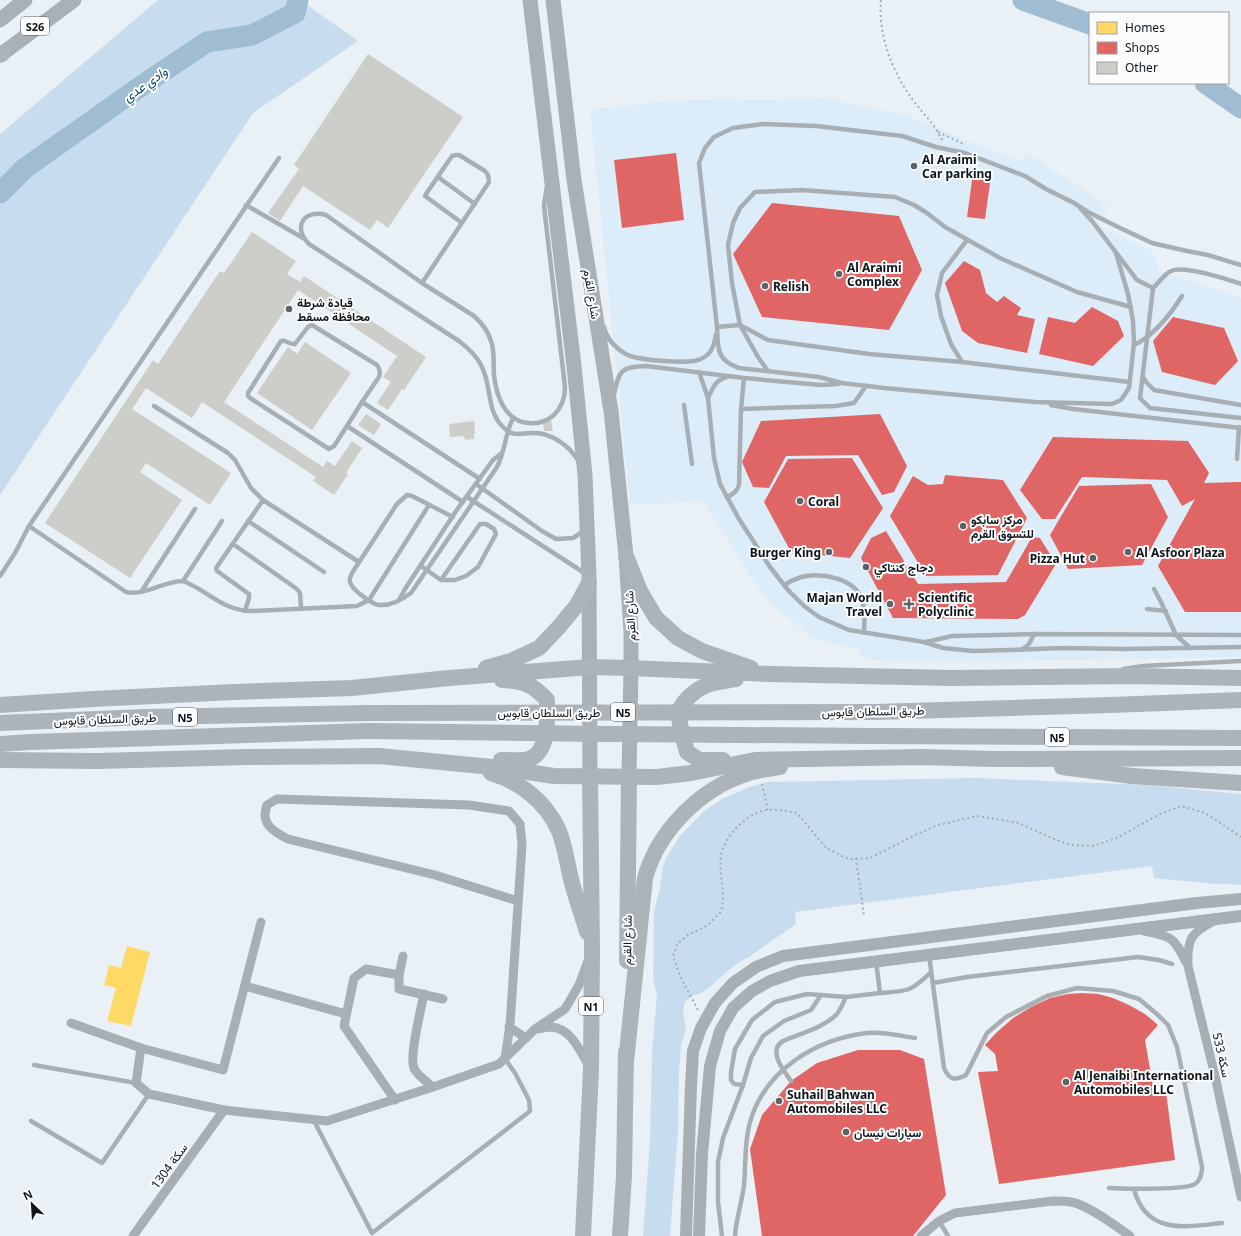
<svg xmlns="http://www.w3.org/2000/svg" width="1241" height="1236" viewBox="0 0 1241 1236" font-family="'Noto Sans',Vazirmatn,sans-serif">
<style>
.built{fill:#dcecf9}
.green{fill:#c7ddef}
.homes{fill:#ffd966}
.shops{fill:#e06666}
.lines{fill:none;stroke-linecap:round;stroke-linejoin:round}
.river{stroke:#a0bcd2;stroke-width:21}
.building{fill:#cdcec9}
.path{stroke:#a7acb0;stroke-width:2;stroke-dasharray:2 3;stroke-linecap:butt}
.service{stroke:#a8afb4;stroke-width:4.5}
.minor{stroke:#a8afb4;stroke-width:9}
.tertiary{stroke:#a8afb4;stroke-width:12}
.primary{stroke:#a9b0b6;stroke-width:15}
.trunk{stroke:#acb3b9;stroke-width:16}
.trunk-bridge{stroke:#acb3b9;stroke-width:16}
.poi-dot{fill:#5b6268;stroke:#fcfcfc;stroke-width:1.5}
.labels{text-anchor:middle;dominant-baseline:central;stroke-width:4;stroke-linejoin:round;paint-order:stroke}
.shield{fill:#fcfcfc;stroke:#555b5f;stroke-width:1}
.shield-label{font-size:11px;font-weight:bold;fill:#0e161c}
.poi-label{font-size:12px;font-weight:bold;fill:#0e161c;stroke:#fcfcfc;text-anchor:start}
.street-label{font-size:12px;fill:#0e161c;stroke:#fcfcfc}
.water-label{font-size:13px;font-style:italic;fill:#04446b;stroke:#fcfcfc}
</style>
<rect width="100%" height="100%" fill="#e9f0f6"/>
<path class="built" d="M824 98 909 116 1009 158 1021 160 1029 155 1097 198 1108 208 1098 225 1152 251 1159 271 1241 298V657L995 661H884L862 658 859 649 810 638 802 629 774 606 758 587 703 501 630 505 590 110 660 102 721 99 760 100Z"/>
<g class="green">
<path d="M158 0H300L358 41 253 113 0 495V134Z"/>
<path d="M975 778 1148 785 1241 794V885L1204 883 1154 878 1152 866 795 912 796 924 749 957 738 963 725 973 709 988 699 994 693 995 685 1002 683 1011 686 1029 681 1045 679 1073 678 1130 670 1236H643L650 1140 652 1051 657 995 653 979 654 912 660 888 663 867 666 858 679 837 704 811 722 799 749 787 768 782Z"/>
</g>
<path class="homes" d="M127 946 150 952 131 1026 107 1021 116 988 104 985 109 965 121 968Z"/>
<g class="shops">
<path d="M676 153 684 220 622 228 614 160Z"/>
<path d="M973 173 991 176 985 219 967 217Z"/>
<path d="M772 203 899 216 922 270 889 330 762 317 733 254Z"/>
<path d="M964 261 980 270 986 293 997 302 1004 296 1021 308 1017 315 1035 319 1027 353 978 343 962 331 945 283Z"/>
<path d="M1092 307 1118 321 1124 336 1093 366 1039 354 1048 317 1075 323Z"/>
<path d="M1173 317 1224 328 1238 361 1215 385 1162 372 1153 341Z"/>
<path d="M880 414 907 466 894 492 882 495 858 455 786 456 769 488 753 487 742 462 761 421Z"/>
<path d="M1053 437 1188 441 1209 473 1204 483 1241 482V612H1185L1158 566 1195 499 1182 506 1167 480 1082 477 1055 519H1042L1020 490Z"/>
<path d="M852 458 883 508 850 558 791 552 764 502 788 459Z"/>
<path d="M945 475 1003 480 1027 518 998 575 926 576 890 516 913 476 928 485 943 484Z"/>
<path d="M1151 484 1168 517 1142 565 1068 569 1050 535 1079 486Z"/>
<path d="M886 531 918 584 1006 582 1032 537 1040 538 1056 564 1025 615 1018 619 893 618 861 558 871 538Z"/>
<path d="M1082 993 1098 994 1113 998 1129 1005 1145 1014 1158 1025 1145 1040 1154 1092H1166L1175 1160 999 1184 978 1072 998 1071 995 1054 985 1045 996 1033 1013 1018 1031 1007 1050 998 1068 994Z"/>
<path d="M858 1050H900L924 1059 946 1195 913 1236H762L750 1149 762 1115 791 1081 817 1063Z"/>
</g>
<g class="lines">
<g class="river">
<path d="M1023 0 1090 24"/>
<path d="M1205 83 1241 108"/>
<path d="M0 193 25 168 147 82 207 42 252 35 295 13 298 0"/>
</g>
</g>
<g class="building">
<path d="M368 54 463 117 388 228 377 220 370 230 303 186 280 221 268 213 299 169 294 165Z"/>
<path d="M252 232 296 261 287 274 300 282 304 276 426 357 404 390 402 389 388 410 377 403 391 382 383 377 397 356 298 290 224 402 323 467 327 461 335 466 352 441 362 448 346 473 348 474 334 495 313 481 316 477 202 402 192 418 146 388 132 409 231 473 210 505 146 463 140 472 182 500 130 578 45 523 153 360 158 364 220 271 224 273Z"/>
<path d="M305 342 351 373 312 430 257 393 288 347 297 354Z"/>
<path d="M366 414 381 424 374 435 358 425Z"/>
<path d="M551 420 553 431H544L543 422Z"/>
<path d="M474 421 475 434H474V439L465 440 464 436 450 437 449 424Z"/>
</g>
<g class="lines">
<g class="path">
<path d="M881 0C878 32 890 66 908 93 918 109 934 122 942 140"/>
<path d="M938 132 964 144"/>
<path d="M762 784 768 810"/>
<path d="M856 858 864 916"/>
<path d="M698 1010 680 976 673 956 677 944 688 935 708 925 721 912C722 907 723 902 723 897 723 884 719 870 721 856 724 836 746 814 766 810 777 809 787 811 797 813L826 848 846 858 853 859 870 858 915 835 938 825 977 816 1019 823 1047 836 1070 845 1093 846 1117 838 1158 815 1181 806 1205 813 1241 837"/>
</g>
<g class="service">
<path d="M438 177 475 204"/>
<path d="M547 186 544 205 545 215 565 387C565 398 562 407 554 415 547 421 538 424 529 423 505 422 496 395 494 375 493 364 495 352 491 341 488 331 482 323 474 316L422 283 326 215C304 209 292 227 309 244L459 341C468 348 476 355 481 365 492 385 486 409 502 426 514 439 521 432 536 433 553 434 569 446 578 460"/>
<path d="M246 205 303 238"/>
<path d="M1081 209 1092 221 1137 280 1153 288"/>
<path d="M1116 253 1128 294 1133 321 1134 343 1129 388 1121 400 1112 404 1035 402 884 388 842 383 819 377 739 368C716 360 718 348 717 327L699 163 705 148 714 137 733 128 763 124 816 126 902 136 936 147 965 153 1025 176 1046 189 1074 203 1088 212 1118 227 1152 243 1187 251 1208 255 1241 265"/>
<path d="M422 283 489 182 488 175 485 171 459 155H456L452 156 426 194 425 196 462 223"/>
<path d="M1241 284C1227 279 1184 265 1171 271 1164 274 1159 283 1153 288L1140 398 1150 408 1241 418"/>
<path d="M604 327C607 340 618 351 630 356 642 360 686 364 698 360 702 359 708 355 710 352 714 347 715 340 716 334"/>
<path d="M717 327 740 325 768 340 869 354 962 362 1130 382"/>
<path d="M1134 345C1155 335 1170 315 1182 296"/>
<path d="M962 362 951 344 941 316 937 295 942 273 967 240"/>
<path d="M768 371 758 357 740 325 732 283 728 245 733 223 740 208 755 192 802 190 895 197 914 205 927 213 945 227 1000 258 1077 292 1131 307"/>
<path d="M699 372 708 398 714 458 720 484 739 519 770 567 788 590 804 606 819 617 849 630 924 642 943 648 973 651 1009 650 1064 648 1124 649 1241 647"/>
<path d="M1143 377 1146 382 1154 390 1241 405"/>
<path d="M744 378 741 409 836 406 854 403 866 386"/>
<path d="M614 394C619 370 621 367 646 366L744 378 798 383 821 385 838 384"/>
<path d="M708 398C713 388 715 380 727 377"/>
<path d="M684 405 692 464"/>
<path d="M1051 405 1073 409 1241 428"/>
<path d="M154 406 228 453 235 460 251 488 263 500"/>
<path d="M347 426 334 446 329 449 250 398 248 396V393L281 341C286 339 289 345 295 344L308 327 312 325 377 365C380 369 381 372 379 377L362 402"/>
<path d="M1237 459 1239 427"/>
<path d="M476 484 542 531 556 539 573 538 584 531"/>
<path d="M467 497 586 574"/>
<path d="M727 497C733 494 737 492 739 485L741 409"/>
<path d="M463 502 347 426 362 402 480 479"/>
<path d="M453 517 412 496 407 495 397 504 352 573C351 576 349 579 350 582 352 590 372 604 379 605 390 606 403 599 411 593L497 467C505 452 505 434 513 418"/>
<path d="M248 521 324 572"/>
<path d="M29 526 126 592C146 596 163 581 183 581 209 591 222 611 253 611L357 606 369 600 429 505"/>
<path d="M233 544 297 589 300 593 301 608"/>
<path d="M421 566 441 580H455L466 576 478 567 496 534 494 529 486 524H480L441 580"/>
<path d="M0 576 15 553 29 526 279 158"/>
<path d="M183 581 222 521"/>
<path d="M784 585C789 582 795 579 801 577 821 572 855 578 862 600 866 610 864 623 864 633"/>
<path d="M1154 589 1160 600 1176 635 1190 648"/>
<path d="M141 592 195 509"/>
<path d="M399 600 405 589 456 511 493 460 502 453"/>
<path d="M1147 609 1166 611"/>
<path d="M245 611 249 598V594L217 571 216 568 263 500 359 562"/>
<path d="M926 642 952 636 1034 634 1241 635"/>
<path d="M1023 649 1029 644 1034 634"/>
<path d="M1123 669 1143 666 1241 661"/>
<path d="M929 955 944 1068C949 1080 955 1081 966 1075L987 1033 1006 1017 1047 996 1077 988 1113 991 1139 999 1158 1015 1168 1025 1177 1047 1202 1167C1202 1173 1201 1180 1195 1184 1187 1190 1123 1189 1109 1188"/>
<path d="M876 961 880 993C907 991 911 992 931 972"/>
<path d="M933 983 967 977 1138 957 1159 960 1172 964"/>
<path d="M34 1065 136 1083"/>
<path d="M791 1081C784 1071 767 1051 783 1041 799 1034 825 1027 837 1014 841 1009 843 1003 846 997"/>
<path d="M1184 1081 1215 1076"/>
<path d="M743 1085 734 1084 731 1080V1072L735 1049 752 1020 775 1002 807 994 846 997 880 993"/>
<path d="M313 1119 372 1233 525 1115 530 1111 529 1100 515 1073 505 1059"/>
<path d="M31 1121 102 1163 149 1094"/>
<path d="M1134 1189C1146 1235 1185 1227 1222 1223"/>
<path d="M939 1221 948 1236"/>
<path d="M722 1236 718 1202V1162L723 1138 743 1085 751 1058 763 1036 784 1021 811 1010 821 995"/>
<path d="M735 1236C736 1219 742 1202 744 1185 746 1164 744 1143 750 1122 765 1070 816 1039 867 1033 882 1031 900 1036 915 1038"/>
</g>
<g class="minor">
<path d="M1214 921C1190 933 1187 940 1188 966L1215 1076 1241 1197"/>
<path d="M1144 931C1171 936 1174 937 1186 962"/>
<path d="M403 956 399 975V989L443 999"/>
<path d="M245 986 346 1014"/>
<path d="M424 994C421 1009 409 1057 414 1068 416 1074 428 1083 433 1087"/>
<path d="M71 1023 141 1048 223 1070 261 922"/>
<path d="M509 1027 526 1038"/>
<path d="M539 1029C543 1028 547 1027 551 1027 571 1028 580 1051 589 1066"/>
<path d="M141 1048 136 1083 149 1094 224 1110 327 1121 433 1087 499 1064 535 1029 565 1009 579 985 588 961"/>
<path d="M505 1059 510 1025 522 845 520 824 509 811 469 805 277 799 267 805C266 808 265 812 265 815 265 827 278 834 288 839L435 875 518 901"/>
<path d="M395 1100 344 1026 354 978 366 969 399 975"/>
<path d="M133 1236 224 1110"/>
<path d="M921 1236 939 1221 955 1213 1053 1201C1059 1201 1065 1201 1071 1202 1088 1205 1116 1226 1130 1236"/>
</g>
<g class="tertiary">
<path d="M686 1236 691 1085 693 1051 701 1028 715 1003 733 983 756 967 783 956 1197 903 1241 899"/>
<path d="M699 1236 702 1154 710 1066 720 1031 733 1008 752 991 770 981 799 971 1241 916"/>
</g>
<g class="primary">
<path d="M530 0 574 366 585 475 589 576 590 776"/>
<path d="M553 0 574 180 611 411 626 556 631 632V668L629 777"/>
<path d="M0 20 25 0"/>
<path d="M3 53 74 0"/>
</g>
<g class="trunk">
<path d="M0 55 3 53"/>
<path d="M626 556 640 591 656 618 666 627 678 638 702 651 751 668"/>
<path d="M486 668 511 661 539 648 559 627 577 605 589 583"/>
<path d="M0 705 93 699 234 692 352 688 449 678 590 667 631 668 770 674 951 678 1132 676 1241 678"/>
<path d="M875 712 1111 705 1241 700"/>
<path d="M0 723 145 717 371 713"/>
<path d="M599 734H619"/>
<path d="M874 736 1241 738"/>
<path d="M0 744 30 742 368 731"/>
<path d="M0 760 98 761 246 757 379 756 502 768 554 776 657 777 691 773 755 760 921 757 993 759 1241 758"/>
<path d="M501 760C507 760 523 761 529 759 550 752 547 717 547 700 532 684 524 681 502 680"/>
<path d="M723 760H699L687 752C684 741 680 728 679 716 679 708 683 703 689 697 703 683 717 682 736 679"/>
<path d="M1062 767 1132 776 1241 783"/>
<path d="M491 773C521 782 546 802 559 831 565 846 567 863 571 879 575 896 582 914 587 932"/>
<path d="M627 961 629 777"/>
<path d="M626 1062 645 878C658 831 700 789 746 774 756 770 769 769 780 767"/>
<path d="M583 1236 591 1070 592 950 590 776"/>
<path d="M620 1236 624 1176 626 1052"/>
</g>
<g class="trunk-bridge">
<path d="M371 713 875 712"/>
<path d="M368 731 599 734"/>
<path d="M619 734 874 736"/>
</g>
</g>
<g class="poi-dot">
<circle cx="914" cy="166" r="4"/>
<circle cx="839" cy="274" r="4"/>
<circle cx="765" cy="286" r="4"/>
<circle cx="289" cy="309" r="4"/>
<circle cx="800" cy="501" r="4"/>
<circle cx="963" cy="526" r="4"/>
<circle cx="829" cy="552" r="4"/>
<circle cx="1128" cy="552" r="4"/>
<circle cx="1093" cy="558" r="4"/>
<circle cx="866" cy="567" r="4"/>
<circle cx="890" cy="604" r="4"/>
<path d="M907 598h4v4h4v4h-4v4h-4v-4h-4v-4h4z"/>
<circle cx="1066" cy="1082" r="4"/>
<circle cx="779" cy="1101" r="4"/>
<circle cx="846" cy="1132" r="4"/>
</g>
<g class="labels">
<g class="shield">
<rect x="21" y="17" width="28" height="18" rx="3"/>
<rect x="611" y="703" width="24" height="18" rx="3"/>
<rect x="173" y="708" width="24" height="18" rx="3"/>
<rect x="1045" y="728" width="24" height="18" rx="3"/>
<rect x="579" y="997" width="24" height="18" rx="3"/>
</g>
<g class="shield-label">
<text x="35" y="26">S26</text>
<text x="623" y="712">N5</text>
<text x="185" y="717">N5</text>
<text x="1057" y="737">N5</text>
<text x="591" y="1006">N1</text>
</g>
<g class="poi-label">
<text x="922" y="159">Al Araimi<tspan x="922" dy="14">Car parking</tspan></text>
<text x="847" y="267">Al Araimi<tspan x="847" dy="14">Complex</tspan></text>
<text x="773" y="286">Relish</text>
<text x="297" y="302">قيادة شرطة<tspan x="297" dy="14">محافظة مسقط</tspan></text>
<text x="808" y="501">Coral</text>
<text x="971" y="519">مركز سابكو<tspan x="971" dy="14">للتسوق القرم</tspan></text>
<text x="821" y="552" text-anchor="end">Burger King</text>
<text x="1136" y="552">Al Asfoor Plaza</text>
<text x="1085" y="558" text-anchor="end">Pizza Hut</text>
<text x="874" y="567">دجاج كنتاكي</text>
<text x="882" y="597" text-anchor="end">Majan World<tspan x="882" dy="14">Travel</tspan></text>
<text x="918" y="597">Scientific<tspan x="918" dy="14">Polyclinic</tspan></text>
<text x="1074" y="1075">Al Jenaibi International<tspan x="1074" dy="14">Automobiles LLC</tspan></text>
<text x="787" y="1094">Suhail Bahwan<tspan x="787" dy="14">Automobiles LLC</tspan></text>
<text x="854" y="1132">سيارات نيسان</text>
</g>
<g class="street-label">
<text transform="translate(592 294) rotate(81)">شارع القرم</text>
<text transform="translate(630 616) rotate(-93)">شارع القرم</text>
<text transform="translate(873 711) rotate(-1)">طريق السلطان قابوس</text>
<text x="549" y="712">طريق السلطان قابوس</text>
<text transform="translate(105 719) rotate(-2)">طريق السلطان قابوس</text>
<text transform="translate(627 940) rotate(-89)">شارع القرم</text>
<text transform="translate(1222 1055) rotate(77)">سكة 533</text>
<text transform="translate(169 1166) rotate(-54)">سكة 1304</text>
</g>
<g class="water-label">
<text transform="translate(145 84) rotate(-35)">وادي عدي</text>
</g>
</g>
<rect x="1089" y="12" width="140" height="72" fill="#fcfcfc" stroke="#9da0a2"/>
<rect x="1097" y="22" width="20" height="12" fill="#ffd966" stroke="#9da0a2"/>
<text x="1125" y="32" font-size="12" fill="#0e161c">Homes</text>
<rect x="1097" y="42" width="20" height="12" fill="#e06666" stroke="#9da0a2"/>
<text x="1125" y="52" font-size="12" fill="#0e161c">Shops</text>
<rect x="1097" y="62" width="20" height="12" fill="#cdcec9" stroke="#9da0a2"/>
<text x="1125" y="72" font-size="12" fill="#0e161c">Other</text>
<g transform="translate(32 1204) rotate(335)" stroke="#fcfcfc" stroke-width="3" paint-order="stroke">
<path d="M0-3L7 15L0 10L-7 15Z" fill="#0e161c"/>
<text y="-6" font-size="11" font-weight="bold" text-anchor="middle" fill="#0e161c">N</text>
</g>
</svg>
